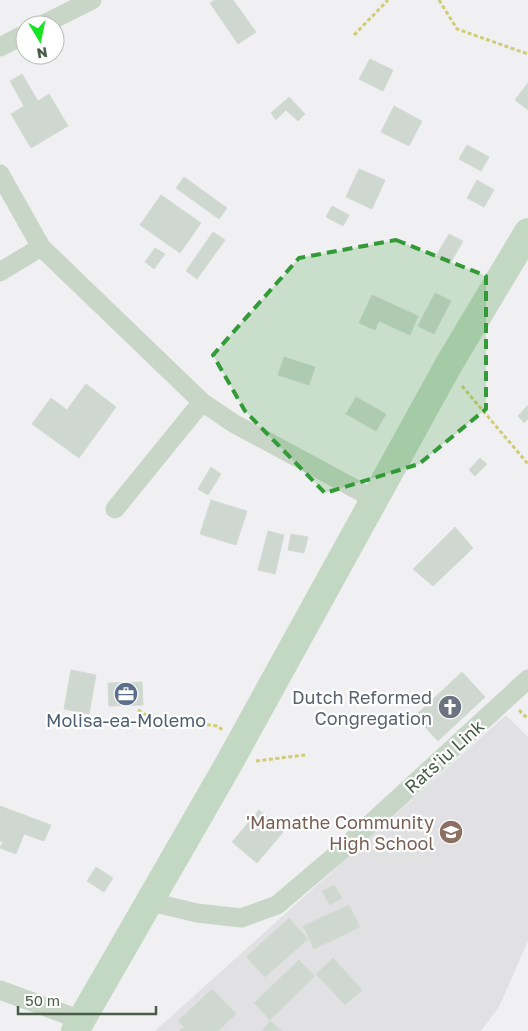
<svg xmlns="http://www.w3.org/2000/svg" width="528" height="1031" viewBox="0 0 528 1031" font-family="'Golos Text',sans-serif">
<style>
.education{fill:#e1e1e3}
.building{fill:#ced7d0;stroke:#d3dbd5}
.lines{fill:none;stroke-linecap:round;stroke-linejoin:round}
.path{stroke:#cecd75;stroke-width:3;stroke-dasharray:4 2.5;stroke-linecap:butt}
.street{stroke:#c7d6c6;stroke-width:19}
.secondary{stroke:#c2d8c2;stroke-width:28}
.marked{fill:#329a36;fill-opacity:0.2;stroke:#329a36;stroke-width:4;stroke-dasharray:10 6;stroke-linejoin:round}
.labels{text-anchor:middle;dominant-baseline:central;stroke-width:4.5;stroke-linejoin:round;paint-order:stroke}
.worship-label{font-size:18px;fill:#5b616d;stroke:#fff;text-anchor:end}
.service-label{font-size:18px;fill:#4e5e75;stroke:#fff}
.street-label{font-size:18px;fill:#485d47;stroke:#fff}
.education-label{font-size:18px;fill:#785e54;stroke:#fff;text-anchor:end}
</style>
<rect width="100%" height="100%" fill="#f0eff2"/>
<path class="education" d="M506 715 528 737V941L499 1007 481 1031H155Z"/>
<g class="building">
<path d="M215 0H233L256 32 238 44 210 3Z"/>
<path d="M370 59 393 70 383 91 359 79Z"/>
<path d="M22 74 38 101 49 94 68 126 31 148 11 114 24 106 10 81Z"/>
<path d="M528 83V110L515 100Z"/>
<path d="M289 97 305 114 298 121 286 110 276 120 271 113Z"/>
<path d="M394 106 422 121 409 146 381 132Z"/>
<path d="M467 145 489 157 481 171 459 159Z"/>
<path d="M359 169 385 180 372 209 346 197Z"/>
<path d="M184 177 227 208 219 219 176 188Z"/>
<path d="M477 180 494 190 484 207 467 198Z"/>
<path d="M161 195 201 223 180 253 140 225Z"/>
<path d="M332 206 349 215 343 226 326 217Z"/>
<path d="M213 232 225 240 197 279 186 271Z"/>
<path d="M449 234 463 241 450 264 436 256Z"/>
<path d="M155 248 165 254 154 269 145 262Z"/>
<path d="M435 293 451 301 434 334 418 326Z"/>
<path d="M372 295 418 316 410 335 379 321 375 330 359 323Z"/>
<path d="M284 357 315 367 309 385 278 375Z"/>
<path d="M86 384 116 407 79 458 32 424 51 398 67 410Z"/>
<path d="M356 397 386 414 376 431 346 414Z"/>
<path d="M528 405V419L524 423 518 416Z"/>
<path d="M480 458 487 464 475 476 469 470Z"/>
<path d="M211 467 221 474 208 495 198 489Z"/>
<path d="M211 500 247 511 236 545 200 534Z"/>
<path d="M455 527 473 548 433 586 413 569Z"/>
<path d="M268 531 284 535 275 574 258 570Z"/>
<path d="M291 534 308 537 304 553 288 550Z"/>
<path d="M71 670 96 675 89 714 64 709Z"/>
<path d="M462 672 485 697 438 741 415 716Z"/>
<path d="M142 682 143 705 109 706 108 683Z"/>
<path d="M0 806 51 825 44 841 24 834 16 854 0 848 3 842 0 841Z"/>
<path d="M259 810 284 831 257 863 232 842Z"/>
<path d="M96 867 113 878 104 892 87 881Z"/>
<path d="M334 885 342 898 330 905 322 891Z"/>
<path d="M349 905 360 927 314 949 303 926Z"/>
<path d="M289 918 308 939 265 977 246 957Z"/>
<path d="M333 958 362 990 345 1005 316 974Z"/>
<path d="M299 960 315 976 270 1020 254 1003Z"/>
<path d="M212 989 236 1014 218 1031H179L184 1027 178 1021Z"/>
<path d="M270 1021 282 1031H262Z"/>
</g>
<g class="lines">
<g class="path">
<path d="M439 0 457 29 528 54"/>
<path d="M354 35 388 0"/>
<path d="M462 386 528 464"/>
<path d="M138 710 151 718 218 726 222 730"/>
<path d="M519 710 528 719"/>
<path d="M256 761 305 755"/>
</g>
<g class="street">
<path d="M42 25 92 0"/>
<path d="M0 47 25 34"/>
<path d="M0 174 41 247 202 402 233 423 376 500"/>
<path d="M0 272 41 247"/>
<path d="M115 509 202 402"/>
<path d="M151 902 197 913 241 918 277 905 343 849 528 679"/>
<path d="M0 990 81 1020"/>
</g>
<path class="secondary" d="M75 1031 228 765 449 364 528 232"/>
</g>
<path class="marked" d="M396 240 486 276V409L419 464 325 493 245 411 213 355 299 258Z"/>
<defs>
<g id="office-disc" transform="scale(1.25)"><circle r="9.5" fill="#5c6f8a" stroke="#fff"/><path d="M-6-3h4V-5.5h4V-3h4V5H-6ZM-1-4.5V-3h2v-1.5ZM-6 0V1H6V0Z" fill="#fff"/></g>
<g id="church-disc" transform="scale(1.25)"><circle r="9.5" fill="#6b7280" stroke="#fff"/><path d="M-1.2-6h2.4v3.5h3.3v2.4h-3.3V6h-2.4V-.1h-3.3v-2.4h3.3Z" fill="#fff"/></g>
<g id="school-disc" transform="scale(1.25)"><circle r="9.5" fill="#8d6e63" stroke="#fff"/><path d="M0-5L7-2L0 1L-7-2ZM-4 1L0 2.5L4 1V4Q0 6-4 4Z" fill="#fff"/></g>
</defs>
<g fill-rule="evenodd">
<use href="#office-disc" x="126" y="694"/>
<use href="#church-disc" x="450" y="707"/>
<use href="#school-disc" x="451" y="832"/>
</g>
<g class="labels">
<g class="worship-label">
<text x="432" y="697">Dutch Reformed<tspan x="432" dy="21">Congregation</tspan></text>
</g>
<g class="service-label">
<text x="126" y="720">Molisa-ea-Molemo</text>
</g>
<g class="street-label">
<text transform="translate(444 756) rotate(-42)">Rats'iu Link</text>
</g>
<g class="education-label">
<text x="434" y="822">'Mamathe Community<tspan x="434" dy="21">High School</tspan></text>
</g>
</g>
<g transform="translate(40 40) rotate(170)"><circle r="24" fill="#ffffff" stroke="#b6beb5"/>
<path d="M0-4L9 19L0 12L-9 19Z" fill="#17e421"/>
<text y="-8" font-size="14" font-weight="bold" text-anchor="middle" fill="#485d47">N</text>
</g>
<path d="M18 1006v8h138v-8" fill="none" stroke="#485d47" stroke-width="2.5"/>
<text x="25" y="1006" font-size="15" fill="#485d47" stroke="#ffffff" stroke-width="4" paint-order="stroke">50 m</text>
</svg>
